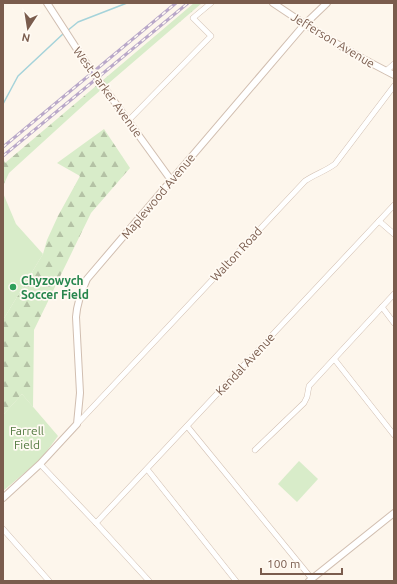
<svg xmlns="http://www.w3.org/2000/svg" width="397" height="584" viewBox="0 0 397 584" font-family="Ubuntu,sans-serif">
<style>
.forest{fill:url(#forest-firs)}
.park{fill:#d8ecc9}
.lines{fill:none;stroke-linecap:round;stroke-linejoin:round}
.stream{stroke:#a5d3da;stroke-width:1.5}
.minor-casing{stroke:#d1beb0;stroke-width:6}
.tertiary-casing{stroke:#d1beb0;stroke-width:8}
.minor{stroke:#fff;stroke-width:5}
.tertiary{stroke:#fff;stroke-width:6}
.rail-casing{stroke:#b9a8c9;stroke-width:3}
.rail{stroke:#fffaf3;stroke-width:1.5;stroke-dasharray:4.5;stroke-linecap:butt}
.leisure-dot{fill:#2e9e5b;stroke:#fffaf3;stroke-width:1.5}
.labels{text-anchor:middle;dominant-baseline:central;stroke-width:3.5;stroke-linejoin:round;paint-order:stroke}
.street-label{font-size:12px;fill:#7a5c4d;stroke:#fffaf3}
.leisure-label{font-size:12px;font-weight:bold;fill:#27864d;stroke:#fffaf3;text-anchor:start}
.park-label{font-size:12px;fill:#537a41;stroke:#fffaf3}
</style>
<defs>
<pattern id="forest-firs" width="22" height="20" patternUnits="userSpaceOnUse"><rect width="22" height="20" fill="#d8ecc9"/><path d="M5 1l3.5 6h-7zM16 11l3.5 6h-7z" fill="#b4c2a5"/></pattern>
</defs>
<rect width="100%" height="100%" fill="#fdf6ec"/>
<g class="forest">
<path d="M194 3H202L88 101 9 173 3 186V157L5 163Z"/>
<path d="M104 129 130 168 91 213 34 330 33 407 22 394 3 415V320L43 254 47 240 58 216 80 176 57 163Z"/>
</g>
<g class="park">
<path d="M3 193 16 224 43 254 3 320Z"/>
<path d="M22 394 58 436 41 459 3 491V415Z"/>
<path d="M299 461 318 479 297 502 278 484Z"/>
</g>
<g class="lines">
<g class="stream">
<path d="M67 31 78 22 127 3"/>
<path d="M3 104 18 76 64 33"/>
</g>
<g class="minor-casing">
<g id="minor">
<path d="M386 71 394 64"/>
<path d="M129 120 211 36 193 18 211 3"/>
<path d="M379 221 394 234"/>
<path d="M382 307 394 323"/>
<path d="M335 360 394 435"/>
<path d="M77 424 305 181C315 174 326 171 335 164L394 86"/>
<path d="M187 426 312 579"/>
<path d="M255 450 304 403 307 397 309 386 394 294"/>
<path d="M40 464 96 523 149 581"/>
<path d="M147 469 236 581"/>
<path d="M96 523 394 205"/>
<path d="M3 529 49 581"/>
</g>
</g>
<g class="tertiary-casing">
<g id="tertiary">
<path d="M47 3 82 57 171 180"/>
<path d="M273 3C312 30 352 54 394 75"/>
<path d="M3 498 40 464 77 424 80 393 76 317C77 303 81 292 87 279L304 25 327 3"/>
<path d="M309 581 394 513"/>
</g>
</g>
<use href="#minor" class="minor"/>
<use href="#tertiary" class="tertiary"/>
<g class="rail-casing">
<g id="rail">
<path d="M3 147 176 3"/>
<path d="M3 156 188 3"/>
</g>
</g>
<use href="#rail" class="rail"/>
</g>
<circle class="leisure-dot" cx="13" cy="287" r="4"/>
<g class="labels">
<g class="street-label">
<text transform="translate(333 40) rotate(31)">Jefferson Avenue</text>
<text transform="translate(108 92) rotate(54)">West Parker Avenue</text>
<text transform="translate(158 196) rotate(-50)">Maplewood Avenue</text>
<text transform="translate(236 254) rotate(-47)">Walton Road</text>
<text transform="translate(245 364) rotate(-47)">Kendal Avenue</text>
</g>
<g class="leisure-label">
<text x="21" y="280">Chyzowych<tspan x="21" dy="14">Soccer Field</tspan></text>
</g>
<g class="park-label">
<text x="27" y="430">Farrell<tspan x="27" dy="14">Field</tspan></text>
</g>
</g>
<rect width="397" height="584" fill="none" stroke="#7a5c4d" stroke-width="8"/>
<g transform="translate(28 28) rotate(192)" stroke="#fffaf3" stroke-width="3" paint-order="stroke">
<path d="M0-3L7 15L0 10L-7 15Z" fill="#7a5c4d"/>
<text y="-6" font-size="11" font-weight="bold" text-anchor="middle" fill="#7a5c4d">N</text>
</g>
<path d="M261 568v6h81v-6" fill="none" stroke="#7a5c4d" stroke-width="2"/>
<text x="267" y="568" font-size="12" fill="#7a5c4d" stroke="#fffaf3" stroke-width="3" paint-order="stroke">100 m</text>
</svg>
